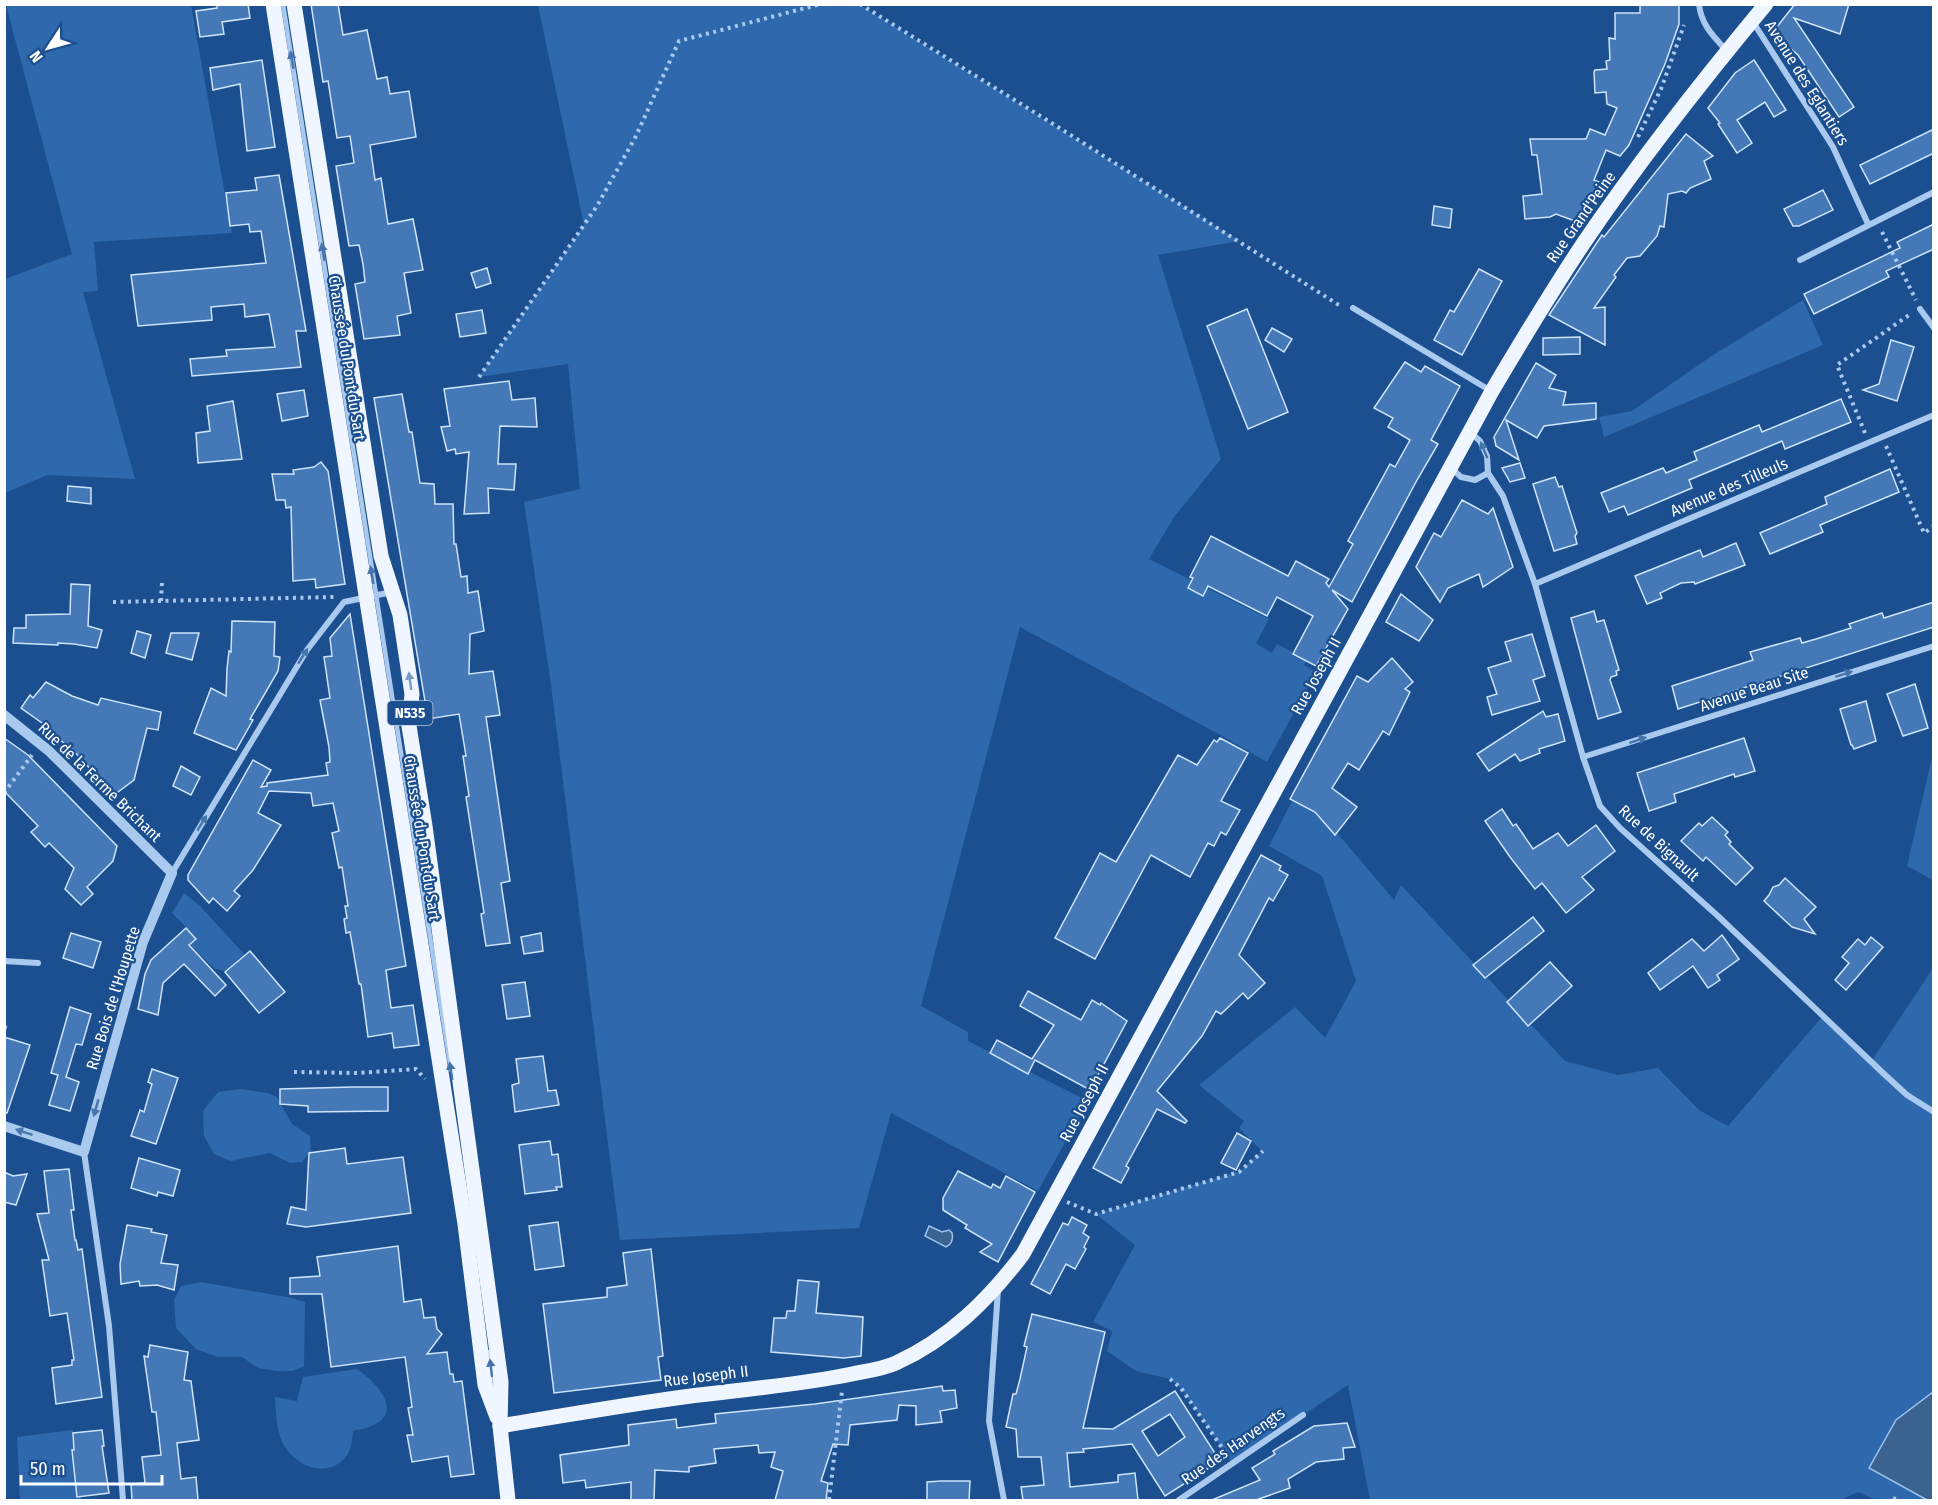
<svg xmlns="http://www.w3.org/2000/svg" width="1938" height="1505" viewBox="0 0 1938 1505" font-family="'Fira Sans Condensed',sans-serif">
<style>
.green{fill:#2e69ad}
.water{fill:#3c6290;stroke:#9cc4f0;stroke-width:1.5}
.building{fill:#4478b7;stroke:#cfe3fa;stroke-width:1.5;fill-rule:evenodd}
.lines{fill:none;stroke-linecap:round;stroke-linejoin:round}
.path{stroke:#a9c9ee;stroke-width:4;stroke-dasharray:3 4.5;stroke-linecap:butt}
.service{stroke:#a9c9ee;stroke-width:4.5}
.minor{stroke:#a9c9ee;stroke-width:6}
.tertiary{stroke:#a9c9ee;stroke-width:10}
.primary{stroke:#f0f6ff;stroke-width:15}
.oneway{fill:#4674ac}
.oneway2{fill:#7b9ac1}
.labels{text-anchor:middle;dominant-baseline:central;stroke-width:4.5;stroke-linejoin:round;paint-order:stroke}
.shield{fill:#1b4f8f;stroke:#bbcadd;stroke-width:1.5}
.shield-label{font-size:15px;font-weight:bold;fill:#fff}
.street-label{font-size:16px;fill:#fff;stroke:#1b4f8f}
</style>
<rect width="100%" height="100%" fill="#1b4f8f"/>
<g class="green">
<path d="M6 5H191L232 233 94 242 98 291 83 292 135 479 47 475 5 493V279L72 254Z"/>
<path d="M538 5H860L1236 239 1234 242 1158 255 1221 459 1174 517 1149 559 1269 619 1256 643 1272 653 1277 644 1307 660 1304 665 1316 672 1267 762 1224 737 1020 627 921 1006 968 1032V1041L1088 1101 1038 1191 891 1113 859 1228 620 1240 551 685 524 502 580 489 568 364 479 377 584 225Z"/>
<path d="M1803 300 1823 345 1604 437 1599 417 1632 411 1713 355Z"/>
<path d="M1933 753 1934 880H1933L1907 866Z"/>
<path d="M1293 799 1317 813 1338 834 1394 900 1401 885 1565 1061 1618 1075 1658 1068 1699 1110 1728 1126 1823 1016 1871 1062 1933 968V1392L1896 1420 1870 1467 1927 1500H1876L1858 1492 1841 1500H1370L1348 1385 1232 1463 1181 1388 1170 1379 1136 1371 1107 1351 1112 1331 1093 1322 1135 1245 1096 1214 1240 1171 1262 1151 1239 1128 1244 1121 1199 1085 1295 1007 1325 1038 1356 981 1322 876 1269 846Z"/>
<path d="M184 893 200 906 244 954 226 971 215 969 190 945 197 938 172 913Z"/>
<path d="M241 1089 267 1093 277 1097 292 1124 310 1136 311 1152 302 1162 290 1163 270 1153 231 1161 214 1154 204 1136 203 1111 218 1092Z"/>
<path d="M201 1282 292 1298 305 1302 304 1366 293 1371H276L258 1368 242 1357H218L196 1349 176 1328 174 1300 181 1286Z"/>
<path d="M357 1369C373 1380 403 1408 376 1424 369 1428 360 1429 353 1431 352 1442 351 1453 342 1461 320 1479 290 1462 281 1439 276 1426 276 1411 275 1397L297 1401 303 1377Z"/>
<path d="M73 1430 81 1500H20L17 1437Z"/>
</g>
<g class="water">
<path d="M929 1226 942 1232 949 1230 952 1233C954 1239 951 1245 946 1247L925 1236Z"/>
<path d="M1933 1392V1500H1927L1869 1468 1896 1420Z"/>
</g>
<g class="building">
<path d="M217 4H248L250 18 222 22 224 34 200 37 196 11 217 8Z"/>
<path d="M311 4H338L343 35 367 30 377 79 387 77 390 94 409 91 416 137 370 145 375 180 381 178 388 224 413 219 423 270 404 273 411 313 397 316 400 335 364 339 355 284 365 282 363 264 359 245 349 246 336 166 354 163 350 136 337 138 328 81 323 82Z"/>
<path d="M1640 4H1679V24L1665 64 1629 145 1620 156 1606 150 1594 180 1602 183 1575 221 1556 214 1550 217 1525 219 1523 196 1542 194 1537 155H1532L1530 139H1586L1590 129 1605 135 1617 108 1607 104 1606 92 1595 93 1594 72 1595 70 1607 69 1606 61 1610 60 1609 38 1615 39V13H1640Z"/>
<path d="M1795 4H1849L1840 34 1794 18 1854 107 1839 117 1798 55 1772 33Z"/>
<path d="M262 60 275 147 247 151 240 84 213 90 210 68Z"/>
<path d="M1754 60 1786 110 1774 117 1765 102 1737 120 1752 143 1737 153 1718 124 1720 123 1708 108 1735 73Z"/>
<path d="M1934 129V153L1870 184 1860 165Z"/>
<path d="M1686 134 1713 156 1704 161 1711 179 1690 188 1686 193 1682 191 1668 194 1664 227 1660 226 1657 236 1640 256 1627 258 1614 275 1616 277 1594 308 1605 307V345L1549 315 1602 235 1604 237Z"/>
<path d="M279 175 306 331H296L301 367 192 376 190 359 227 356 226 350 275 347 269 314 245 317 244 304 211 307 212 320 138 326 131 275 266 263 261 231 250 232 249 224 230 226 226 193 257 190 255 178Z"/>
<path d="M1823 190 1833 210 1799 226H1793L1784 209Z"/>
<path d="M1434 206 1452 209 1450 228 1432 225Z"/>
<path d="M1934 224V249L1886 271 1889 277 1814 314 1804 294 1900 248 1897 242Z"/>
<path d="M487 268 491 283 476 288 471 273Z"/>
<path d="M1479 269 1502 281 1462 355 1434 340 1450 310 1454 312Z"/>
<path d="M1247 309 1288 412 1248 429 1207 326Z"/>
<path d="M482 310 486 333 460 337 456 314Z"/>
<path d="M1272 328 1292 339 1284 352 1265 340Z"/>
<path d="M1580 337V354L1543 355V338Z"/>
<path d="M1891 340 1914 347 1897 401 1863 390 1879 384Z"/>
<path d="M1405 362 1421 372 1425 366 1460 386 1431 440 1438 444 1417 480 1352 602 1332 590 1348 609 1316 666 1293 654 1313 616 1277 597 1267 616 1208 586 1203 596 1188 588 1193 578 1190 577 1211 536 1288 576 1296 561 1329 579 1326 583 1329 587 1353 544 1348 541 1390 464 1395 467 1410 440 1388 427 1393 418 1374 408Z"/>
<path d="M1536 363 1556 375 1549 388 1566 392 1563 405 1596 403V419L1544 426 1537 438 1506 420 1519 460 1496 446 1494 437Z"/>
<path d="M509 381 512 400 535 398 537 427 500 426 498 464H516L514 490 488 488 489 513 464 514 469 452 456 454 455 449 447 451 441 427 450 426 444 389Z"/>
<path d="M304 390 308 416 282 421 277 394Z"/>
<path d="M402 394 409 432H412L420 483 434 484 435 504H453L454 544H456L461 577 467 576 468 593 478 591 484 631 470 634 469 674 493 671 500 715 486 717 510 881 501 883 510 943 486 946 481 914 484 913 466 797 469 796 463 756H466L459 714 428 719 374 398Z"/>
<path d="M1841 399 1851 422 1785 449 1782 441 1689 480 1692 488 1628 515 1624 506 1609 512 1601 493 1663 468 1666 473 1697 460 1694 452 1759 425 1762 432Z"/>
<path d="M233 401 242 459 198 463 196 433 210 431 207 406Z"/>
<path d="M321 462 328 471 345 584 316 588 315 579 293 581 291 507 286 508 285 500H276L272 474H294L293 470 314 467Z"/>
<path d="M1520 463 1525 478 1510 482 1502 468Z"/>
<path d="M1890 469 1899 492 1820 525 1823 532 1770 554 1760 533 1827 504 1825 497Z"/>
<path d="M1555 477 1559 487 1562 486 1577 533 1575 536 1577 544 1554 551 1533 484Z"/>
<path d="M68 486 91 488V504L67 501Z"/>
<path d="M1462 500 1488 514 1493 508 1513 567 1483 587 1479 574 1448 588 1440 602 1416 567 1434 533 1441 537Z"/>
<path d="M1736 543 1745 565 1695 584 1694 582 1681 583 1660 593 1662 598 1647 604 1635 576 1700 550 1703 557Z"/>
<path d="M71 584 90 585 88 626 102 630 97 648 74 644 58 643V645L13 643 14 628H26V615L70 614Z"/>
<path d="M1401 594 1433 620 1419 641 1386 622Z"/>
<path d="M1934 602V627L1678 709 1672 686 1753 660 1750 652 1800 638 1802 643 1816 639 1851 628 1849 624 1882 613 1884 618Z"/>
<path d="M1594 611 1597 622 1604 620 1619 670 1616 671 1617 675 1611 677 1610 680 1621 712 1598 719 1571 618Z"/>
<path d="M350 614 406 966 386 970 391 1008 413 1005 419 1045 394 1048 392 1033 368 1037 361 984H359L350 932 346 933 344 919 347 918 345 906H348L342 867 339 868 332 833 339 831 333 803 313 806 311 793 269 791 258 813 281 825 253 870 234 891 240 896 227 911 213 898 209 903 188 880V875L253 760 271 770 261 787 267 786V783L328 775 326 763 330 762 329 747 320 700 330 698 324 657 332 656 330 638Z"/>
<path d="M232 621 275 622 274 656 280 657 278 671 250 719 253 720 236 750 194 733 211 688 226 696 227 669 229 651 231 652Z"/>
<path d="M137 631 151 635 145 658 131 653Z"/>
<path d="M171 633H199L192 660 166 653Z"/>
<path d="M1532 634 1545 676 1533 680 1540 701 1492 715 1487 697 1497 694 1488 668 1511 661 1505 642Z"/>
<path d="M1392 658 1413 682 1405 689 1410 692 1389 735 1383 731 1359 770 1348 763 1332 788 1357 807 1335 835 1315 812 1290 799 1357 676 1368 682Z"/>
<path d="M46 682 72 696 98 705 101 698 161 712 158 730 147 728 134 780 114 795 71 748 46 730 49 728 21 708 30 695 33 698Z"/>
<path d="M1915 684 1928 728 1903 736 1887 694Z"/>
<path d="M1866 701 1876 741 1854 749 1852 745H1851L1840 709Z"/>
<path d="M1543 711 1546 717 1558 714 1565 741 1539 749 1540 753 1520 761 1515 754 1489 771 1477 754Z"/>
<path d="M4 738 28 755 117 846 113 861 87 887 93 894 81 905 65 889 74 868 49 843 45 847 31 832 38 826 4 791Z"/>
<path d="M1220 738 1248 753 1221 801 1240 810 1226 835 1221 832 1214 846 1208 843 1190 877 1151 855 1095 959 1055 938 1100 853 1116 862 1178 755 1197 765 1214 740 1217 742Z"/>
<path d="M1744 738 1755 771 1735 777 1734 774 1674 794 1676 802 1649 811 1637 773Z"/>
<path d="M181 766 200 777 191 795 173 786Z"/>
<path d="M1502 809 1513 826 1516 824 1533 849 1558 833 1568 846 1596 825 1615 851 1582 877 1594 890 1566 913 1542 883 1535 889 1510 857 1485 821Z"/>
<path d="M1712 817 1728 832 1725 835 1731 842 1729 844 1753 868 1736 885 1706 857 1703 861 1681 841 1699 823 1702 826Z"/>
<path d="M1261 855 1281 866 1279 870 1288 875 1273 901 1269 898 1239 955 1265 983 1248 999 1243 993 1221 1014 1216 1011 1202 1036 1157 1091 1187 1121 1185 1123 1157 1109 1126 1166 1129 1168 1121 1183 1093 1168Z"/>
<path d="M1785 878 1816 907 1804 919 1815 934 1792 927 1764 901 1769 895 1773 887 1779 885Z"/>
<path d="M1533 917 1544 931 1485 978 1473 965Z"/>
<path d="M186 928 196 939 189 945 226 985 215 996 184 964 163 983 158 1015 138 1009 145 974 151 960Z"/>
<path d="M71 933 101 942 93 968 63 958Z"/>
<path d="M541 933 543 951 524 954 521 937Z"/>
<path d="M1722 935 1739 959 1717 975 1720 980 1708 988 1693 966 1660 990 1648 973 1692 939 1704 951Z"/>
<path d="M1871 937 1883 947 1846 990 1835 980 1849 963 1842 957 1858 939 1865 945Z"/>
<path d="M250 951 285 992 259 1013 225 972Z"/>
<path d="M1550 962 1572 986 1528 1026 1507 1002Z"/>
<path d="M525 982 530 1016 507 1019 502 985Z"/>
<path d="M1028 991 1081 1020 1092 1000 1100 1005 1101 1003 1127 1021 1090 1090 1035 1060 1028 1074 990 1053 997 1040 1032 1059 1054 1025 1020 1006Z"/>
<path d="M70 1007 91 1014 82 1045 76 1044 66 1077 79 1082 70 1111 49 1105 58 1075 51 1073Z"/>
<path d="M4 1037 30 1045 7 1113 4 1112Z"/>
<path d="M543 1056 548 1091 556 1090 559 1105 515 1112 512 1085 519 1083 516 1059Z"/>
<path d="M152 1069 178 1078 156 1144 131 1136 140 1110 144 1112 152 1084 148 1082Z"/>
<path d="M353 1087H388V1111L308 1112V1106L280 1104V1089Z"/>
<path d="M1237 1133 1251 1141 1236 1170 1221 1163Z"/>
<path d="M550 1141 552 1155 558 1154 562 1187H556L557 1190 525 1194 519 1145Z"/>
<path d="M345 1148 347 1164 403 1157 411 1213 306 1227 287 1224 291 1207 306 1210 309 1153Z"/>
<path d="M139 1158 180 1170 173 1196 158 1192 157 1196 131 1188Z"/>
<path d="M69 1169 74 1210H71L75 1240H76L78 1250 82 1249 102 1397 56 1404 52 1368 72 1365V1360H74L67 1313 50 1316 42 1260H49L37 1214 49 1213 44 1171Z"/>
<path d="M958 1171 991 1188 993 1184 1000 1188 1006 1176 1035 1192 998 1262 980 1252 992 1244 965 1228 967 1225 943 1210V1198Z"/>
<path d="M4 1172 13 1176 27 1174 16 1205 4 1202Z"/>
<path d="M1072 1217 1087 1225 1083 1233 1089 1237 1084 1247 1086 1249 1075 1269 1066 1264 1050 1294 1031 1284 1063 1223 1068 1225Z"/>
<path d="M558 1222 564 1266 535 1270 529 1226Z"/>
<path d="M127 1225 152 1229 151 1232 167 1235 161 1263 178 1265 174 1290 157 1285 140 1286 139 1281 121 1284 120 1264Z"/>
<path d="M398 1246 404 1302 421 1299 424 1318 435 1317 437 1329 442 1334 427 1354 447 1352 450 1374H453L454 1382 462 1381 474 1474 451 1477 448 1456 412 1462 407 1435H413L408 1408 412 1407 405 1357 331 1367 322 1294H290V1278L320 1276 317 1257Z"/>
<path d="M651 1249 663 1356 658 1357 661 1380 554 1393 543 1304 607 1297V1288L627 1285 623 1253Z"/>
<path d="M798 1280 819 1282 816 1313 863 1317 861 1356 844 1358 771 1352 774 1318H786L787 1311H795Z"/>
<path d="M1032 1314 1105 1332 1083 1428 1113 1429 1175 1391 1220 1461 1165 1496 1132 1444 1083 1449 1084 1452 1067 1453 1070 1487 1118 1482V1475L1135 1473 1138 1500H1023L1021 1487 1044 1485 1041 1457H1018L1016 1429 1006 1427 1013 1394H1016L1020 1379 1027 1347 1024 1346ZM1170 1414 1185 1437 1158 1456 1142 1431Z"/>
<path d="M150 1345 188 1352 184 1380 191 1381 199 1440 177 1443 181 1479 196 1477 198 1500H132L131 1484 145 1483 142 1457 161 1455 156 1412H152L144 1356 148 1357Z"/>
<path d="M942 1386 943 1391 955 1390 957 1408 940 1411 942 1422 916 1425V1406L899 1405 897 1420 850 1425 848 1445 833 1444 821 1481 828 1483 826 1500H775L783 1471 771 1467 775 1452 759 1453 758 1445 714 1449 716 1463 689 1467V1472L655 1470 654 1500H631V1482L586 1488 585 1480 563 1483 560 1455 629 1445 628 1425 676 1419 677 1428 716 1423 715 1414 815 1404Z"/>
<path d="M1347 1423 1355 1447 1343 1448 1344 1459 1316 1462 1288 1479 1290 1488 1256 1500H1212L1260 1480 1252 1468 1275 1454 1273 1451 1314 1426Z"/>
<path d="M102 1430 104 1446H102L109 1493 77 1497 72 1450H74L73 1433Z"/>
<path d="M941 1481H970L969 1500H927V1482Z"/>
</g>
<g class="lines">
<g class="path">
<path d="M860 4 1050 122 1342 307"/>
<path d="M1638 137 1661 89 1684 25"/>
<path d="M1882 232 1916 300"/>
<path d="M479 377 597 206 636 136 679 41 821 4"/>
<path d="M1865 433 1837 365 1912 313"/>
<path d="M1886 446 1924 533 1934 526"/>
<path d="M161 601 162 581"/>
<path d="M113 602 334 597"/>
<path d="M4 793 32 755"/>
<path d="M4 1027 11 1029"/>
<path d="M294 1072 356 1073 416 1069 425 1079"/>
<path d="M1067 1202 1096 1214 1239 1172 1263 1151"/>
<path d="M1170 1379 1181 1388 1227 1455"/>
<path d="M1893 1498 1898 1500"/>
<path d="M829 1500 842 1391"/>
</g>
<g class="service">
<path d="M283 4 451 1070"/>
<path d="M488 1352 494 1388"/>
</g>
<g class="minor">
<path d="M1699 4C1701 25 1714 37 1727 51"/>
<path d="M1753 22 1833 147 1868 224"/>
<path d="M1800 260 1934 192"/>
<path d="M1353 308 1491 391"/>
<path d="M1920 309 1934 328"/>
<path d="M1470 432 1480 441 1487 456 1488 473 1503 496 1535 584 1583 757 1600 806 1620 828 1719 917 1883 1073 1907 1095 1934 1112"/>
<path d="M1452 469 1461 477 1475 480 1488 473"/>
<path d="M1535 584 1934 415"/>
<path d="M1583 757 1934 646"/>
<path d="M172 873 307 650 344 602 392 592"/>
<path d="M4 961 38 963"/>
<path d="M84 1152 109 1326 123 1500"/>
<path d="M998 1290 989 1421 1004 1500"/>
<path d="M1179 1500 1303 1415"/>
</g>
<path class="tertiary" d="M4 715 49 751 172 873 143 942 84 1152 4 1126"/>
<g class="primary">
<path d="M273 4 465 1224 485 1385 497 1417"/>
<path d="M294 4 381 556 400 615 412 694 409 726 425 826 501 1382 500 1426 508 1500"/>
<path d="M500 1426C569 1415 638 1402 708 1394 756 1388 805 1384 852 1374 867 1371 883 1369 896 1363 949 1339 989 1299 1023 1254L1492 391C1521 342 1551 292 1583 244 1639 161 1702 81 1766 4"/>
</g>
</g>
<defs><path id="oneway-solid" d="M-6-.8H1V-3.2L6.5 0L1 3.2V.8H-6Z" transform="scale(1.5)"/></defs>
<g class="oneway">
<use href="#oneway-solid" transform="translate(292 60) rotate(-99)"/>
<use href="#oneway-solid" transform="translate(323 252) rotate(-99)"/>
<use href="#oneway-solid" transform="translate(1484 450) rotate(-113)"/>
<use href="#oneway-solid" transform="translate(372 575) rotate(-99)"/>
<use href="#oneway-solid" transform="translate(303 656) rotate(-58)"/>
<use href="#oneway-solid" transform="translate(1844 674) rotate(-18)"/>
<use href="#oneway-solid" transform="translate(1638 740) rotate(-18)"/>
<use href="#oneway-solid" transform="translate(202 823) rotate(-59)"/>
<use href="#oneway-solid" transform="translate(451 1071) rotate(-99)"/>
<use href="#oneway-solid" transform="translate(96 1108) rotate(106)"/>
<use href="#oneway-solid" transform="translate(24 1132) rotate(-162)"/>
<use href="#oneway-solid" transform="translate(491 1368) rotate(-97)"/>
</g>
<use class="oneway2" href="#oneway-solid" transform="translate(410 681) rotate(-98)"/>
<g class="labels">
<rect class="shield" x="387.5" y="701" width="45" height="24" rx="4.5"/>
<g class="shield-label">
<text x="410" y="713">N535</text>
</g>
<g class="street-label">
<text transform="translate(1807 83) rotate(58)">Avenue des Eglantiers</text>
<text transform="translate(1581 217) rotate(-55)">Rue Grand'Peine</text>
<text transform="translate(347 358) rotate(81)">Chaussée du Pont du Sart</text>
<text transform="translate(1729 487) rotate(-23)">Avenue des Tilleuls</text>
<text transform="translate(1316 676) rotate(-61)">Rue Joseph II</text>
<text transform="translate(1754 689) rotate(-18)">Avenue Beau Site</text>
<text transform="translate(100 782) rotate(44)">Rue de la Ferme Brichant</text>
<text transform="translate(422 838) rotate(81)">Chaussée du Pont du Sart</text>
<text transform="translate(1659 843) rotate(43)">Rue de Bignault</text>
<text transform="translate(113 998) rotate(-73)">Rue Bois de l'Houpette</text>
<text transform="translate(1084 1103) rotate(-62)">Rue Joseph II</text>
<text transform="translate(706 1376) rotate(-7)">Rue Joseph II</text>
<text transform="translate(1233 1446) rotate(-35)">Rue des Harvengts</text>
</g>
</g>
<rect width="1938" height="1505" fill="none" stroke="#ffffff" stroke-width="12"/>
<g transform="translate(48 48) rotate(234)" stroke="#1b4f8f" stroke-width="4.5" paint-order="stroke">
<path d="M0-4.5L10 22L0 15L-10 22Z" fill="#ffffff"/>
<text y="-9" font-size="16" font-weight="bold" text-anchor="middle" fill="#ffffff">N</text>
</g>
<path d="M21 1475v9h141v-9" fill="none" stroke="#ffffff" stroke-width="3"/>
<text x="30" y="1475" font-size="18" fill="#ffffff" stroke="#1b4f8f" stroke-width="4.5" paint-order="stroke">50 m</text>
</svg>
